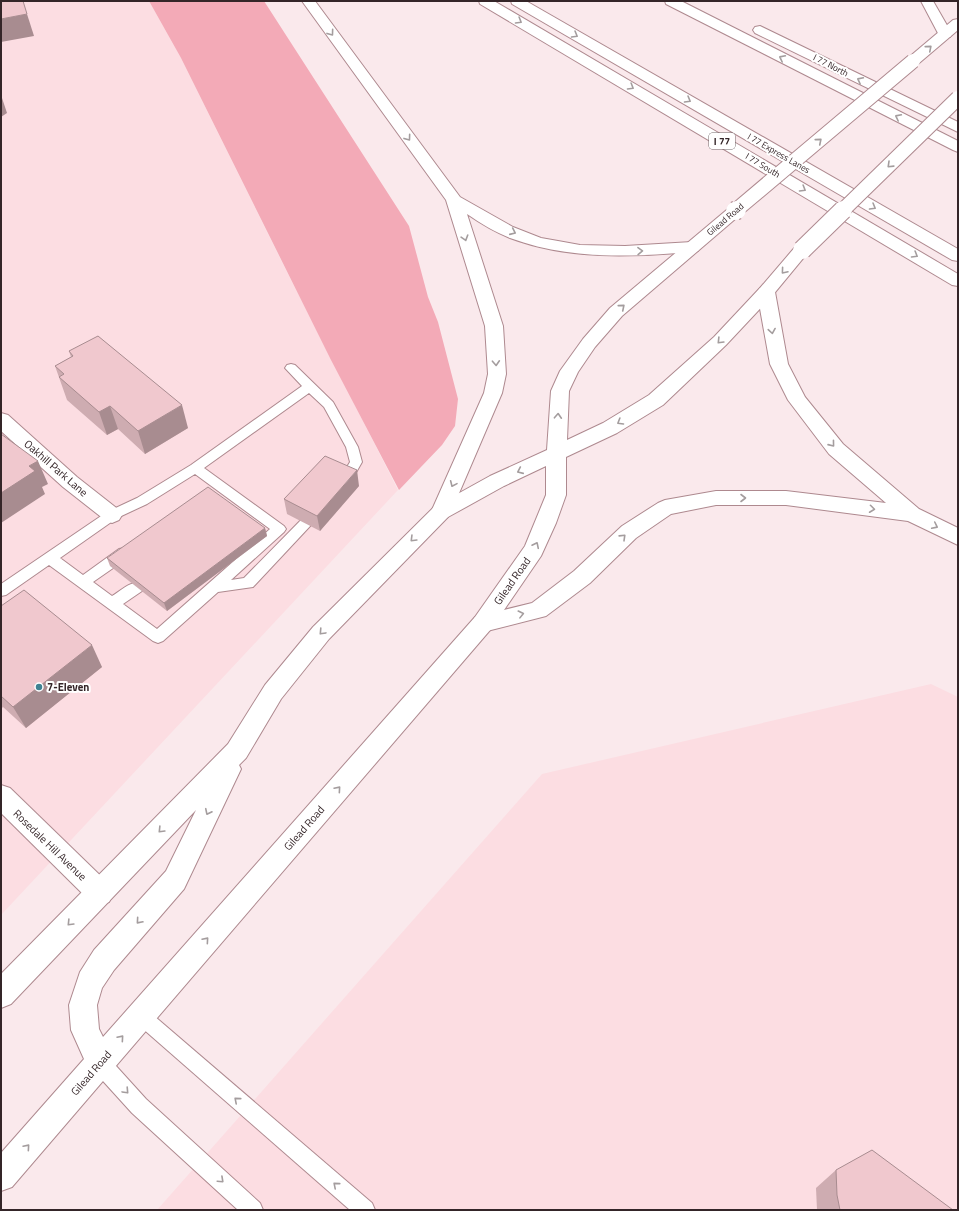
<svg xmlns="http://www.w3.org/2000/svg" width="959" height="1211" viewBox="0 0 959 1211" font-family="'Titillium Web',sans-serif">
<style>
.built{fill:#fcdde2}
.green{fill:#f3aab7}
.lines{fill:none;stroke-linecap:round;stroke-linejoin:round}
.lane-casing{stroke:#ae898f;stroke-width:2}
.street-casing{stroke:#ae898f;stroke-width:2}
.secondary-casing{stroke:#ae898f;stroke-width:2}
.highway-casing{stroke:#ae898f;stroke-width:2}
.lane{fill:#fff;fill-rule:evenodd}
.street{fill:#fff;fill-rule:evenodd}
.secondary{fill:#fff;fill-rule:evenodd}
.highway{fill:#fff;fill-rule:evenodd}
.secondary-bridge-far1-casing{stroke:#ae898f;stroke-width:16;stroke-linecap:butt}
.secondary-bridge-casing{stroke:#ae898f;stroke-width:20;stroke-linecap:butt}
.secondary-bridge-far1{stroke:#fff;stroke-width:14}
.secondary-bridge{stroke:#fff;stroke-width:18}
.wall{fill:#ceacb1}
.shaded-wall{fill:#a88c90}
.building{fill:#f0c8ce;stroke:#a88c90}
.oneway{stroke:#a49d9e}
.poi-dot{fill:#408293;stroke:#fff;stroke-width:1.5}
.labels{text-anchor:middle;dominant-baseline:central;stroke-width:4;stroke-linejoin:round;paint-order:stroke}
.far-street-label{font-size:9px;fill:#342528;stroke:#fff}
.shield{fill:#fff;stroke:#716668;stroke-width:1}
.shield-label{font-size:10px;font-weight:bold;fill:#342528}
.street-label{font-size:11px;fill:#342528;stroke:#fff}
.poi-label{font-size:11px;font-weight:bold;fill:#342528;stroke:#fff;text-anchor:start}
</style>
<rect width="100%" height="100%" fill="#fae9ec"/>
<g class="built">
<path d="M1 1H149L181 58 280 258 398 490 1 915Z"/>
<path d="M931 684 958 697V1210H157L542 774Z"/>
</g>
<path class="green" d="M149 1H264L409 226 428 297 438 322 458 399 455 426 442 445 399 490 331 360 181 58Z"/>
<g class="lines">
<g class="lane-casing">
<g id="lane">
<path d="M291 364 295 365 333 402 358 447 362 462 350 483 345 485 340 483 339 480 350 462 346 447 324 407 309 393 204 468 284 526 286 529 284 532 231 580 244 578 300 521 305 519 310 521 312 524 253 587 218 592 163 641 158 643 153 641 49 565 6 595 1 596V584L107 512 137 498 191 465 302 386 285 368 287 365ZM195 474 270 529 157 629 123 604 142 591 144 587 142 583C131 580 121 591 112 596L93 582 129 557 131 553 129 549 124 548 119 549 83 575 60 558 117 518 147 504Z"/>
<path d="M140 1006 146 1009 372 1203 375 1210H350L134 1021 131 1015 134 1009Z"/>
<path d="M100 1054 107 1056 146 1099 260 1203 263 1210H238L132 1113 93 1070 91 1063 93 1056Z"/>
</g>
</g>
<g class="street-casing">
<g id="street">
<path d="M1 413 8 415 77 477 119 510 122 515 119 520 112 523 105 520 63 487 1 431Z"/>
<path d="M1 785 10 788 109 884 113 893 109 902 100 905 91 902 1 813Z"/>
</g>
</g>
<g class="secondary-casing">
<g id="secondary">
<path d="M958 19V30L918 64 913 65 908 64 906 61 908 58 953 20Z"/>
<path d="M735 206 741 208 743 211 741 214 622 316 595 347 578 372 569 391 567 440 603 423 649 395 714 337 760 288 796 246 802 245 808 246 810 250 772 296 726 345 663 405 617 433 566 457V495L556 523 541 556 491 629 12 1187 1 1191V1153L84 1059 71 1030 69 1005 80 972 94 950 166 871 196 810 11 1004 1 1008V974L228 744 265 685 313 627 434 507 490 476 547 450 551 391 560 371 583 339 610 308 729 208ZM546 466V495L525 546 475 617 103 1037 99 1029 97 1005 102 988 114 970 184 889 241 769 239 765 246 758 281 699 329 639 448 517 504 486Z"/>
</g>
</g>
<g class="highway-casing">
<g id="highway">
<path d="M302 1H315L460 197 513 227 541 238 558 241 580 245 625 246 692 242 698 243 700 247 698 251 692 252C631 257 569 260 510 238 495 232 480 223 467 214L503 326 506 374 502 393 451 512 448 517 441 520 434 517 431 512 484 393 488 374 485 326 446 200Z"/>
<path d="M479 1H494L958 274V286L952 285 480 4Z"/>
<path d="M511 1H526L958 249V261L952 260 512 4Z"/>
<path d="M665 1H681L958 141V152L953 150 666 4Z"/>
<path d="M921 1H933L952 34 950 37H940Z"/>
<path d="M760 26 958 122V132L755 33 753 30 755 27Z"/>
<path d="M766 287 772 288 775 292 788 364 805 397 843 444 919 509 958 528V545L908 521 786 505H716L671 514 636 538 590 583 546 616 483 632 475 629 472 623 475 617 532 603 574 571 622 526 658 503 665 500 716 491H786L886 503 829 454 788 400 770 364 757 292 760 288Z"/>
</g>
</g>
<use href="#lane" class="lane"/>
<use href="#street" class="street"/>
<use href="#secondary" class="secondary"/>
<use href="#highway" class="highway"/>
<g class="secondary-bridge-far1-casing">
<g id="secondary-bridge-far1">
<path d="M735 211 913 61"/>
<path d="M842 211 958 98"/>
</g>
</g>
<g class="secondary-bridge-casing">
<g id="secondary-bridge">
<path d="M735 211 737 210"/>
<path d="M802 250 843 210"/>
</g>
</g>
<use href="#secondary-bridge-far1" class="secondary-bridge-far1"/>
<use href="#secondary-bridge" class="secondary-bridge"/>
</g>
<g class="wall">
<path d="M69 351 188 428 145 454 118 429 107 435 67 400 55 366 71 357Z"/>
<path d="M359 486 320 531 287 514 284 499Z"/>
<path d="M265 528 267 536 167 611 110 566 107 558Z"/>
<path d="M1 606 102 667 26 728 3 707 1 709Z"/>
<path d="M836 1170 953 1210H817L816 1188Z"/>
</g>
<g class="shaded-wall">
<path d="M27 14 34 36 1 42V19Z"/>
<path d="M1 95 7 113 1 117Z"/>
<path d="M182 405 188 428 145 454 138 431Z"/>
<path d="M110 406 118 429 107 435 99 412Z"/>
<path d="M38 461 48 484 42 487 45 494 1 523V493L29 466Z"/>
<path d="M357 470 359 486 320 531 317 516Z"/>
<path d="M265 528 267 536 167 611 164 603Z"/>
<path d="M92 645 102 667 26 728 13 707Z"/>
</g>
<g class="building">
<path d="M1 1H23L27 14 1 19Z"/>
<path d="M98 336 182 405 138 431 110 406 99 412 59 377 64 374 55 366 73 356 69 351Z"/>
<path d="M1 434 38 461 29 466 35 471 1 493Z"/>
<path d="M325 456 357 470 317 516 284 499Z"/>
<path d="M208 487 265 528 164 603 107 558Z"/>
<path d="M24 590 92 645 13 707 1 696V606Z"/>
<path d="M872 1150 953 1210H840L837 1195 836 1170Z"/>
</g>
<defs><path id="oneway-chevron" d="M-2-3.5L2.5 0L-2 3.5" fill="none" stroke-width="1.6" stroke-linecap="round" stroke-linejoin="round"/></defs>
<g class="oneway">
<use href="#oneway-chevron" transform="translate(519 21) rotate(31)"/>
<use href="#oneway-chevron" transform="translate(331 33) rotate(54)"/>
<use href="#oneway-chevron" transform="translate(575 35) rotate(30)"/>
<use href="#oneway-chevron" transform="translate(929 48) rotate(-41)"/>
<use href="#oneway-chevron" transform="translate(782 58) rotate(-153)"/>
<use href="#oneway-chevron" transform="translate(860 80) rotate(-153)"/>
<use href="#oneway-chevron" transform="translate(631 87) rotate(31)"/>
<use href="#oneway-chevron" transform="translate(688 100) rotate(30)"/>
<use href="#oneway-chevron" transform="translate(898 117) rotate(-153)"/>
<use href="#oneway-chevron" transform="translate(408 138) rotate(54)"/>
<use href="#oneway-chevron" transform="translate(819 141) rotate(-40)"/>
<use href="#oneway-chevron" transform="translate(890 165) rotate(136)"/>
<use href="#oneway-chevron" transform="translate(803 189) rotate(31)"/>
<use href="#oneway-chevron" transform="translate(873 207) rotate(30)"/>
<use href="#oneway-chevron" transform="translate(513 232) rotate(24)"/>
<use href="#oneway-chevron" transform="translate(465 238) rotate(73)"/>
<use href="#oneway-chevron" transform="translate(640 251) rotate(-1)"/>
<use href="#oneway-chevron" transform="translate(915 255) rotate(31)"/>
<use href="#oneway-chevron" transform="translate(784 271) rotate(130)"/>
<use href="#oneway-chevron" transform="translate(622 307) rotate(-40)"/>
<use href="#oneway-chevron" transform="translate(772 331) rotate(81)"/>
<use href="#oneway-chevron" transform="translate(720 341) rotate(134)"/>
<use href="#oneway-chevron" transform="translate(496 363) rotate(87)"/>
<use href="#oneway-chevron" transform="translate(558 416) rotate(-87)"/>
<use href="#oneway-chevron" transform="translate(620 422) rotate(149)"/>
<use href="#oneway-chevron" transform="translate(832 444) rotate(51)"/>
<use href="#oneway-chevron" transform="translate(520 471) rotate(156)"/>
<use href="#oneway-chevron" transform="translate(453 484) rotate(114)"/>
<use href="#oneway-chevron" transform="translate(743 498)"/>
<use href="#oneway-chevron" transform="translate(872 509) rotate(7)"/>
<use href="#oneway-chevron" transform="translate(935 526) rotate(26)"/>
<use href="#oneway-chevron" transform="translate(623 537) rotate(-44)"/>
<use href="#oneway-chevron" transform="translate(413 539) rotate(135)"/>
<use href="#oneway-chevron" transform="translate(536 545) rotate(-64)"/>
<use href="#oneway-chevron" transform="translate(521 614) rotate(-14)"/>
<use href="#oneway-chevron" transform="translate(322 632) rotate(133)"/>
<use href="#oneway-chevron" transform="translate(338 789) rotate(-49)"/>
<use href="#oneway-chevron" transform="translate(208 812) rotate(116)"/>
<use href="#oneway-chevron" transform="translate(161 830) rotate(134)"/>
<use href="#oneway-chevron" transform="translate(139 921) rotate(131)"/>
<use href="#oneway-chevron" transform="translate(70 923) rotate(134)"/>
<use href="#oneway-chevron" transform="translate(206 940) rotate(-49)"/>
<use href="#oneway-chevron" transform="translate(121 1038) rotate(-49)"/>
<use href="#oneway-chevron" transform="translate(126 1091) rotate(47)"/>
<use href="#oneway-chevron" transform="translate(237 1100) rotate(-139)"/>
<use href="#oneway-chevron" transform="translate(27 1147) rotate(-49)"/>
<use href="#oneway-chevron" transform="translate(221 1180) rotate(43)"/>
<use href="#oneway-chevron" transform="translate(336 1185) rotate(-139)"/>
</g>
<circle class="poi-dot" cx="39" cy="687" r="4"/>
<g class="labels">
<g class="far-street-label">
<text transform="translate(831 65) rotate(27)">I 77 North</text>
<text transform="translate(779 153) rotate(30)">I 77 Express Lanes</text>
<text transform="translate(763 165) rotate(31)">I 77 South</text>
<text transform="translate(725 219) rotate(-40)">Gilead Road</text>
</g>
<rect class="shield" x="709" y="133" width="26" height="16" rx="3"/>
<g class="shield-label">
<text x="722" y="141">I 77</text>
</g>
<g class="street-label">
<text transform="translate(56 468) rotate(41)">Oakhill Park Lane</text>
<text transform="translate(512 581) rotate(-55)">Gilead Road</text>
<text transform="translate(304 828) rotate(-49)">Gilead Road</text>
<text transform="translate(50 845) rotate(44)">Rosedale Hill Avenue</text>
<text transform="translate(91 1073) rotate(-49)">Gilead Road</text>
</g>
<g class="poi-label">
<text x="47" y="687">7-Eleven</text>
</g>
</g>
<rect width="959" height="1211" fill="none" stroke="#342528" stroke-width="4"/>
</svg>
